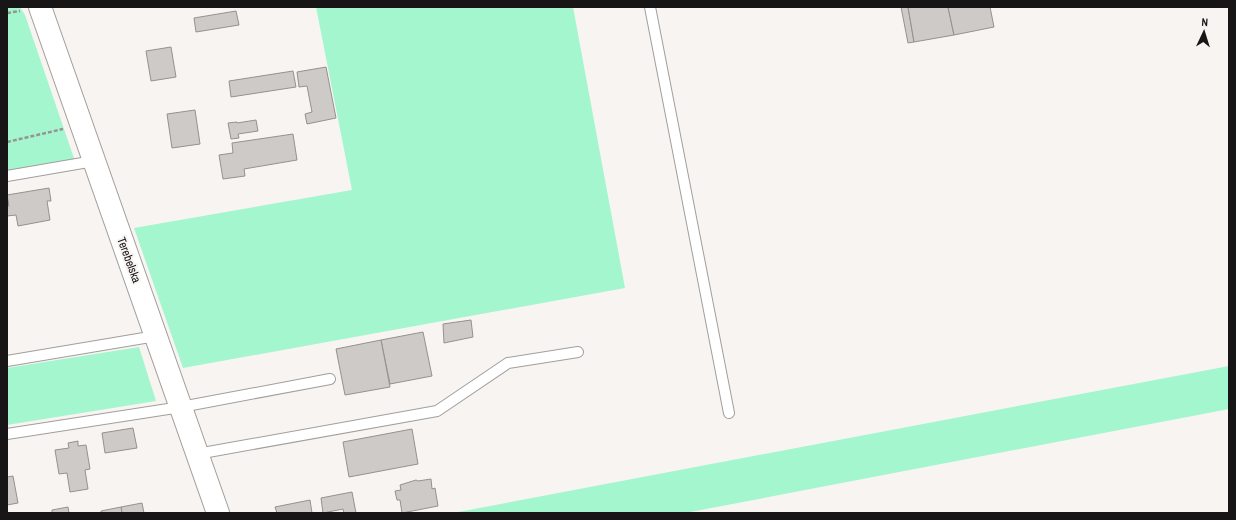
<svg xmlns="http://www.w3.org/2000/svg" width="1236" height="520" viewBox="0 0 1236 520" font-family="'Archivo Narrow',sans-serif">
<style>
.green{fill:#a3f6ce}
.building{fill:#cecac8;stroke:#95918f}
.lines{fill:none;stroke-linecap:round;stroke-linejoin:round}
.service-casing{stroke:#a29e9c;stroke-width:12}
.tertiary-casing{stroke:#a29e9c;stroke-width:24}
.path{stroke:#979492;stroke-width:2.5;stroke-dasharray:4 2;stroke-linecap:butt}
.service{stroke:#fff;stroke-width:10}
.tertiary{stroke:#fff;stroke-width:22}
.labels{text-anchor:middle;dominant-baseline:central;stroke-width:4;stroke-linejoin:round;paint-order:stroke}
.street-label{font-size:12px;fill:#171515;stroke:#f8f4f2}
</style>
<rect width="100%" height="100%" fill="#f8f4f2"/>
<g class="green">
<path d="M7 7H20L25 15 77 167 7 180Z"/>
<path d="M316 7H573L625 288 183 368 134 228 352 190Z"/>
<path d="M139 347 156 401 7 425V368Z"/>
<path d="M1229 366V409L685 513H453Z"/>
</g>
<g class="building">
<path d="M901 7H908L914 42 908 43Z"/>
<path d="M908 7H948L954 35 914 42Z"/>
<path d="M948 7H990L994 27 954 35Z"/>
<path d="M236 11 239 25 196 32 194 18Z"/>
<path d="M171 47 176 77 151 81 146 51Z"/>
<path d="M326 67 336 118 307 124 305 114 312 112 307 86 299 87 297 72Z"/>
<path d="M293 71 296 87 231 97 229 81Z"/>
<path d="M195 110 200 144 172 148 167 114Z"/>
<path d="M256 120 258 131 238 134 239 138 231 139 228 123 237 122V123Z"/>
<path d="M293 134 297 160 244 169 245 176 223 179 219 155 233 153 232 143Z"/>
<path d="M49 188 51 201H47L50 220 18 226 16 215 7 216V206H9L7 195Z"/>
<path d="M471 320 473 337 444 343 443 324Z"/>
<path d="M423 332 432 376 390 384 381 340Z"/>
<path d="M381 340 390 387 345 395 336 349Z"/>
<path d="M133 428 137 448 105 453 102 433Z"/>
<path d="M412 429 418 464 349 477 343 442Z"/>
<path d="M78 441V446L86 445 90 469 85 470 88 489 70 492 67 473 59 474 55 450 69 448 68 443Z"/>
<path d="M13 476 18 503 7 505V477Z"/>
<path d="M431 479 432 489 435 488 438 506 402 513 400 500H397L395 491 401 490 400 485 416 480 418 481Z"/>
<path d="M352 492 356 513H344L343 509 323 513 321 498Z"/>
<path d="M310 500 312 513H277L275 507Z"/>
<path d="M142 503 144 513H122L121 507Z"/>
<path d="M68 507 69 513H52V510Z"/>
<path d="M121 507 122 513H101V511Z"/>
</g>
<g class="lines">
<g class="service-casing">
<g id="service">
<path d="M650 7 729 413"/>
<path d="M7 176 94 161"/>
<path d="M7 361 156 336"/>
<path d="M7 434 181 407 330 379"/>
<path d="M197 454 437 411 508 363 578 352"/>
</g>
</g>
<g class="tertiary-casing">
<path id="tertiary" d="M40 7 218 513"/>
</g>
<g class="path">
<path d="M7 13 20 11"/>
<path d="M7 142 63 129"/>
</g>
<use href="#service" class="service"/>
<use href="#tertiary" class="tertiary"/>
</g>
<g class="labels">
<g class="street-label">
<text transform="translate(129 260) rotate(70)">Terebelska</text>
</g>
</g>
<rect width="1236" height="520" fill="none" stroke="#171515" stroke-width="16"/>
<g transform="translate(1204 32) rotate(4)" stroke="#f8f4f2" stroke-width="3" paint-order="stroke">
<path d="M0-3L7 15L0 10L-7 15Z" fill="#171515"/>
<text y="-6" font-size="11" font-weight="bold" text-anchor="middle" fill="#171515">N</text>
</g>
</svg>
